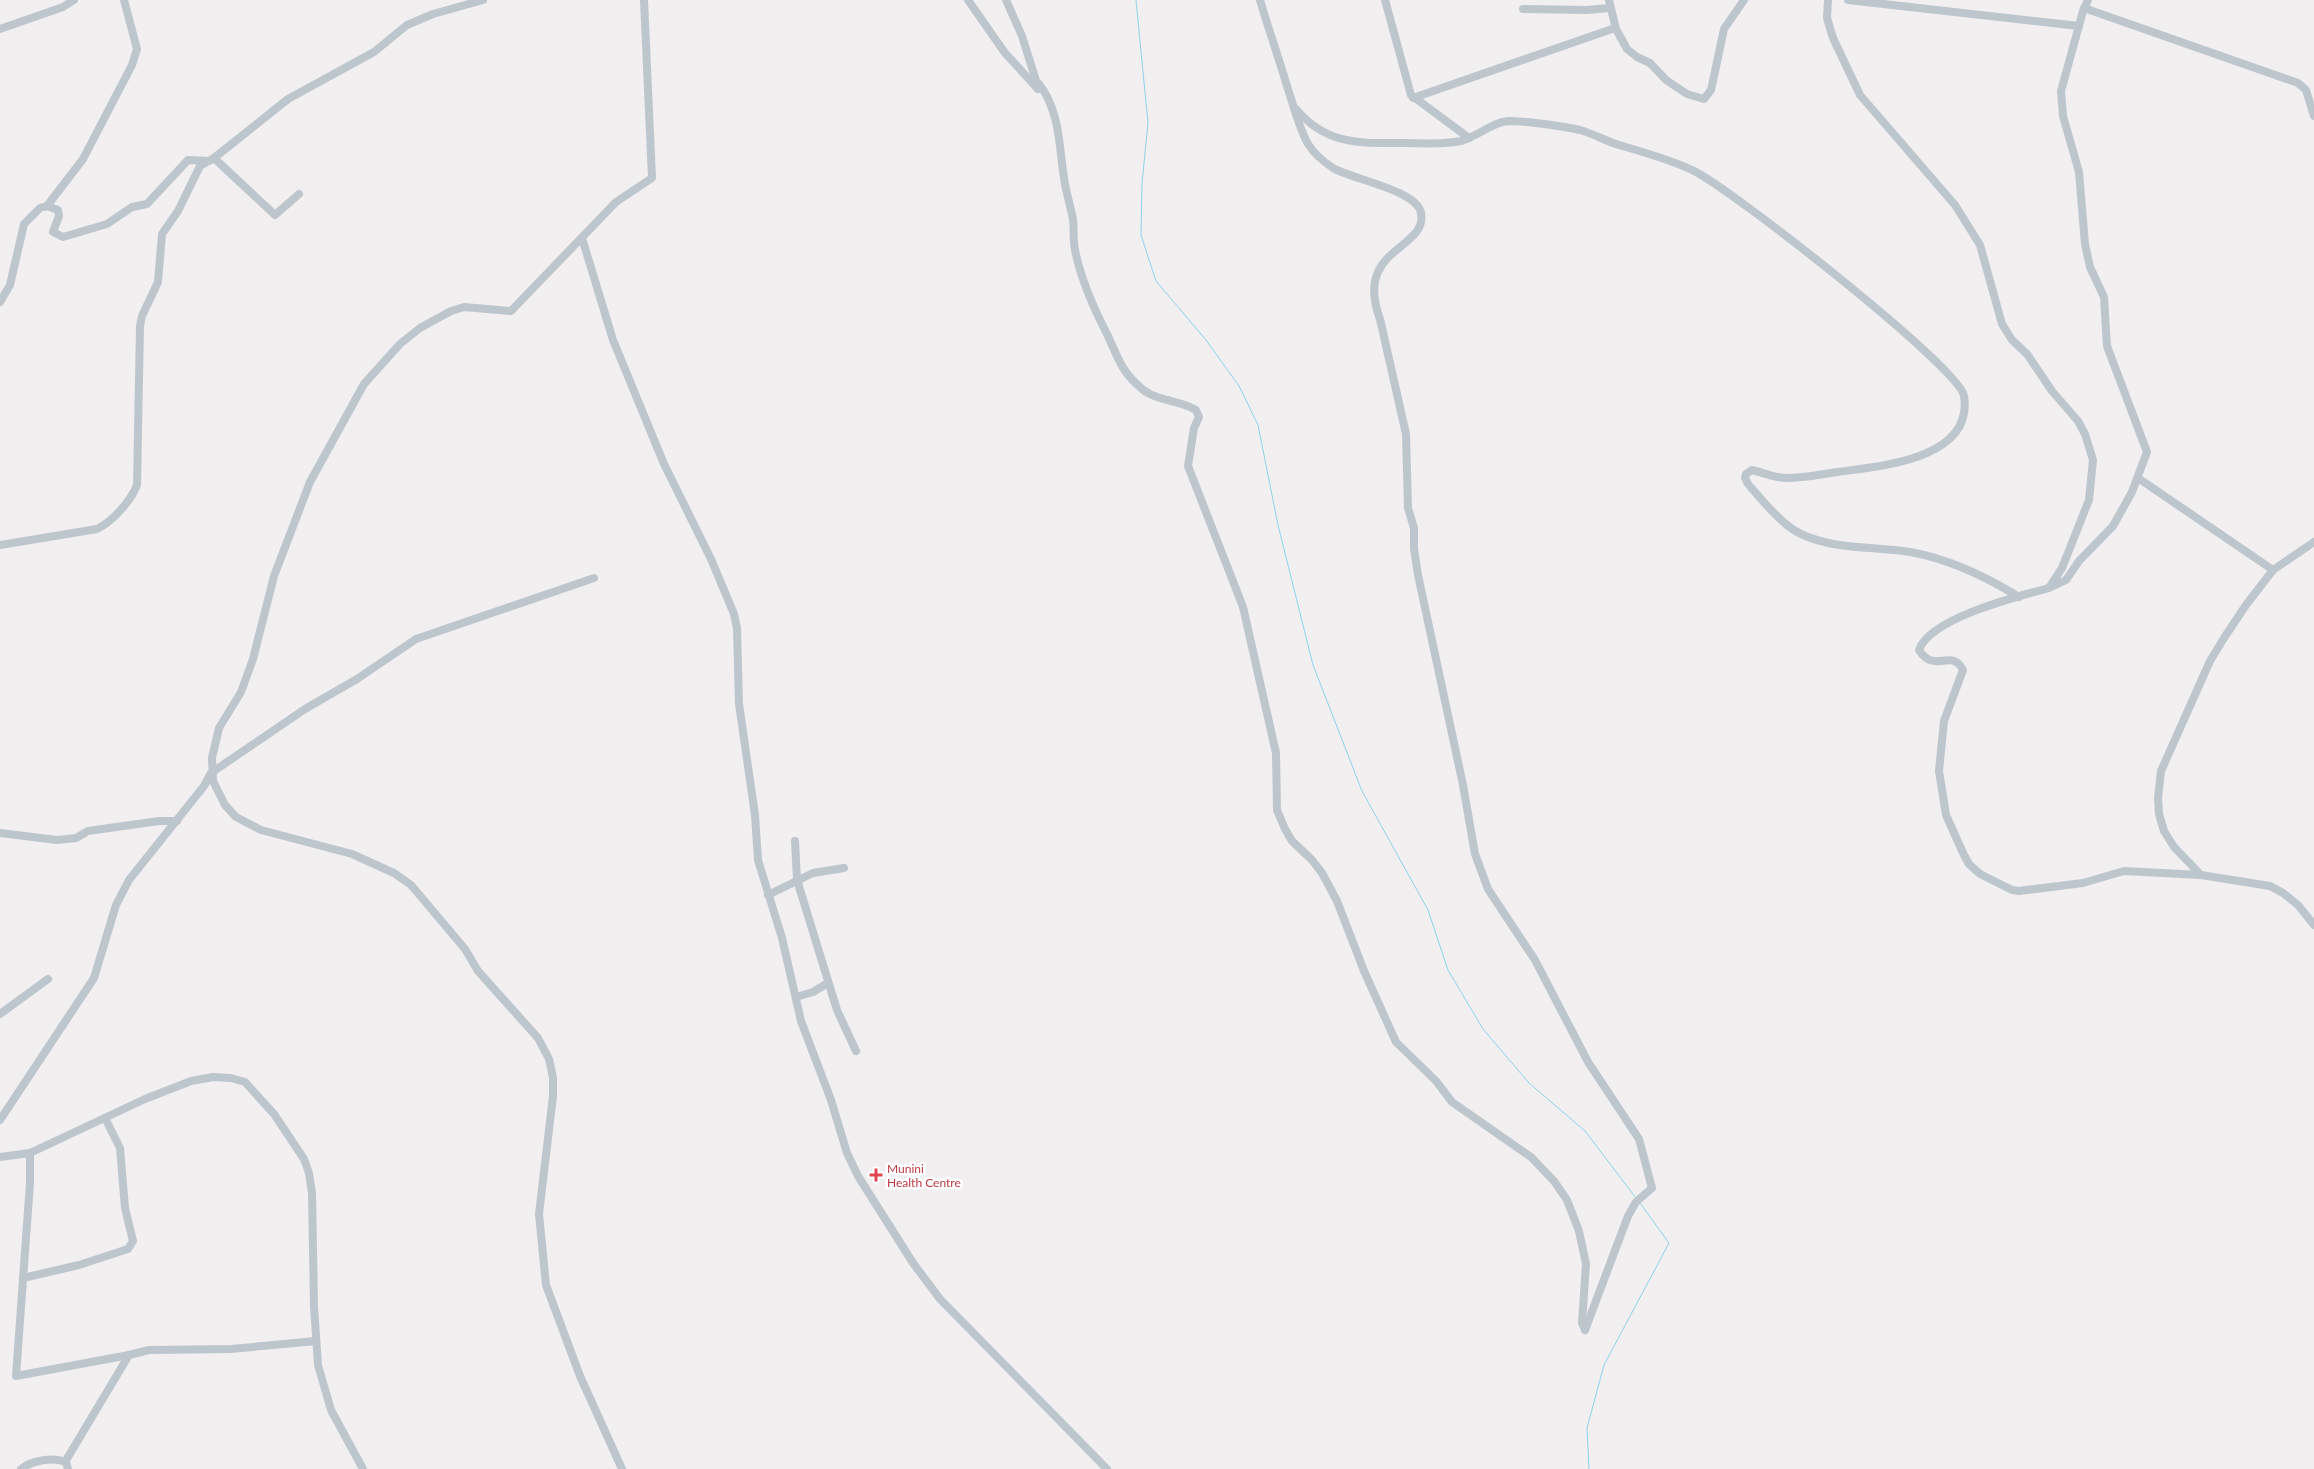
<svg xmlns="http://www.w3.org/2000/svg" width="2314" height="1469" viewBox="0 0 2314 1469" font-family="Lato,sans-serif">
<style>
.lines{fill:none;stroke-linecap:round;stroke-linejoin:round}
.stream{stroke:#8dd3e9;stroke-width:1}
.minor{stroke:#bdc6cd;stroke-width:8}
.health-dot{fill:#e0444e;stroke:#fff;stroke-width:2}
.labels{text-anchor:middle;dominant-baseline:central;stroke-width:5;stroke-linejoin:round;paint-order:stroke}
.health-label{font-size:12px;fill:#be3a42;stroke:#fff;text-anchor:start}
</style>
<rect width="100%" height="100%" fill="#f1efef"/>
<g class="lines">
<g class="stream">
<path d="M1136 0 1148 123 1142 183 1141 235 1156 281 1206 340 1239 386 1258 425 1278 525 1313 665 1362 791 1428 910 1448 970 1483 1029 1529 1083 1585 1131 1636 1198"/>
<path d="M1589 1469 1587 1428 1604 1365 1669 1243 1640 1203"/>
</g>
<g class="minor">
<path d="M968 0 1005 53 1038 89"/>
<path d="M1006 0 1022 36 1038 87"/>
<path d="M1260 0C1268 28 1278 55 1286 83 1293 103 1298 126 1308 144 1313 152 1324 162 1333 168 1351 179 1417 190 1421 213 1428 250 1353 247 1380 319L1406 434 1408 508 1414 528V549L1418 575 1463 785 1475 854 1488 889 1535 960 1588 1062 1639 1139 1652 1188 1636 1202 1628 1216 1585 1330"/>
<path d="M1385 0 1411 95 1469 138"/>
<path d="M1609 0 1616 29 1627 49 1637 57 1650 63 1666 80 1687 94 1704 99 1711 90 1724 29 1744 0"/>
<path d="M1828 0 1827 18 1833 38 1860 95 1955 205 1980 245 2002 324 2012 340 2027 354 2052 391 2078 421 2085 434 2093 460 2089 500 2062 568 2049 588C2019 596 1930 618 1919 650 1935 675 1951 647 1963 670L1944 721 1939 771 1946 815 1963 853 1969 864 1980 874 2012 890 2019 891 2083 883 2124 871 2201 875"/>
<path d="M1848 0 2079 26"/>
<path d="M2084 8 2298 83 2306 90 2314 116"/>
<path d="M1523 9 1587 10 1610 8"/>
<path d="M0 29 63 7 74 0"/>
<path d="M1038 89 1039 84C1060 111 1059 146 1064 178 1066 192 1070 205 1073 219 1074 229 1073 240 1075 250 1081 280 1093 307 1107 334 1118 357 1120 370 1141 388 1154 400 1175 400 1190 407L1196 410 1199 417 1194 428 1188 466 1243 607 1276 753 1277 810 1285 829 1292 841 1312 860 1322 873 1337 901 1364 971 1396 1042 1436 1081 1452 1102 1531 1157 1554 1181 1567 1200 1579 1231 1586 1264 1582 1323 1585 1330"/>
<path d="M1413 98 1615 28"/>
<path d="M1296 109C1327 146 1361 143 1404 143 1423 143 1442 145 1461 141 1477 137 1492 122 1508 121 1526 121 1563 126 1580 130 1594 134 1606 141 1619 145 1643 152 1669 159 1692 170 1728 186 1960 368 1964 396 1974 459 1881 466 1838 472 1822 474 1804 478 1787 478 1775 478 1764 473 1752 470L1746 474 1745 478 1748 484C1761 499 1783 526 1801 534 1835 550 1873 546 1910 552 1950 559 1985 576 2019 597"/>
<path d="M214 158 275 215 299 194"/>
<path d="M47 206 83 159 132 65 137 49 124 0"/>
<path d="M582 238 613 340 664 464 711 559 734 614 737 628 739 704 755 815 758 860 782 938 801 1021 831 1100 847 1153 858 1176 913 1263 940 1299 1107 1469"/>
<path d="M0 302 10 285 24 224 40 208 47 206 58 210 59 216 53 232 63 237 107 224 132 207 147 204 188 160 209 161 214 158 288 99 374 52 407 25 433 14 483 0"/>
<path d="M2138 478 2273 570"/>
<path d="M2314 542 2273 570 2246 605 2224 638 2210 661 2161 771 2158 798 2159 814 2164 831 2174 847 2201 875 2270 886 2283 893 2298 905 2314 925"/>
<path d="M0 545 97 529C112 522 131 501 137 485L140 326 142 316 158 282 162 234 178 211 200 166 208 161"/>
<path d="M2049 588 2066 580 2079 561 2113 526 2132 492 2147 452 2107 346 2104 297 2090 267 2085 244 2079 172 2063 116 2061 91 2083 11 2088 0"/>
<path d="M0 833 57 840 76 838 88 831 159 821H177"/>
<path d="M795 841 797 880 837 1010 856 1051"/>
<path d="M768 895 813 873 844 868"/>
<path d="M796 997 813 992 828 983"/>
<path d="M0 1014 48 979"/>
<path d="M0 1120 94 978 116 905 129 880 204 786 211 773 305 709 357 679 416 639 594 578"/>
<path d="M30 1153V1183L16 1376 129 1355"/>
<path d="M0 1157 30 1153 145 1099 191 1081 213 1077 231 1078 245 1082 274 1114 304 1159 309 1173 312 1193 314 1306 318 1365 331 1410 363 1469"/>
<path d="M23 1278 79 1265 128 1249 133 1241 125 1208 120 1148 105 1118"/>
<path d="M65 1462 129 1355 149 1350 231 1349 316 1341"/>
<path d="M21 1469C32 1460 53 1457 66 1462L68 1469"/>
<path d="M622 1469 580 1376 546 1285 539 1214 553 1096V1078L549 1059 538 1038 478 971 465 949 411 885 394 873 352 854 261 830 236 817 225 805 213 781 212 758 219 728 241 692 253 659 274 576 310 482 364 384 400 344 420 328 451 311 464 307 511 311 616 202 652 178 644 0"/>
</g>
</g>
<path class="health-dot" d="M873.5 1167.5h5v5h5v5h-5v5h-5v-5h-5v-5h5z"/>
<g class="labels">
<g class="health-label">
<text x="887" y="1168">Munini<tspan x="887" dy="14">Health Centre</tspan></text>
</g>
</g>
</svg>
